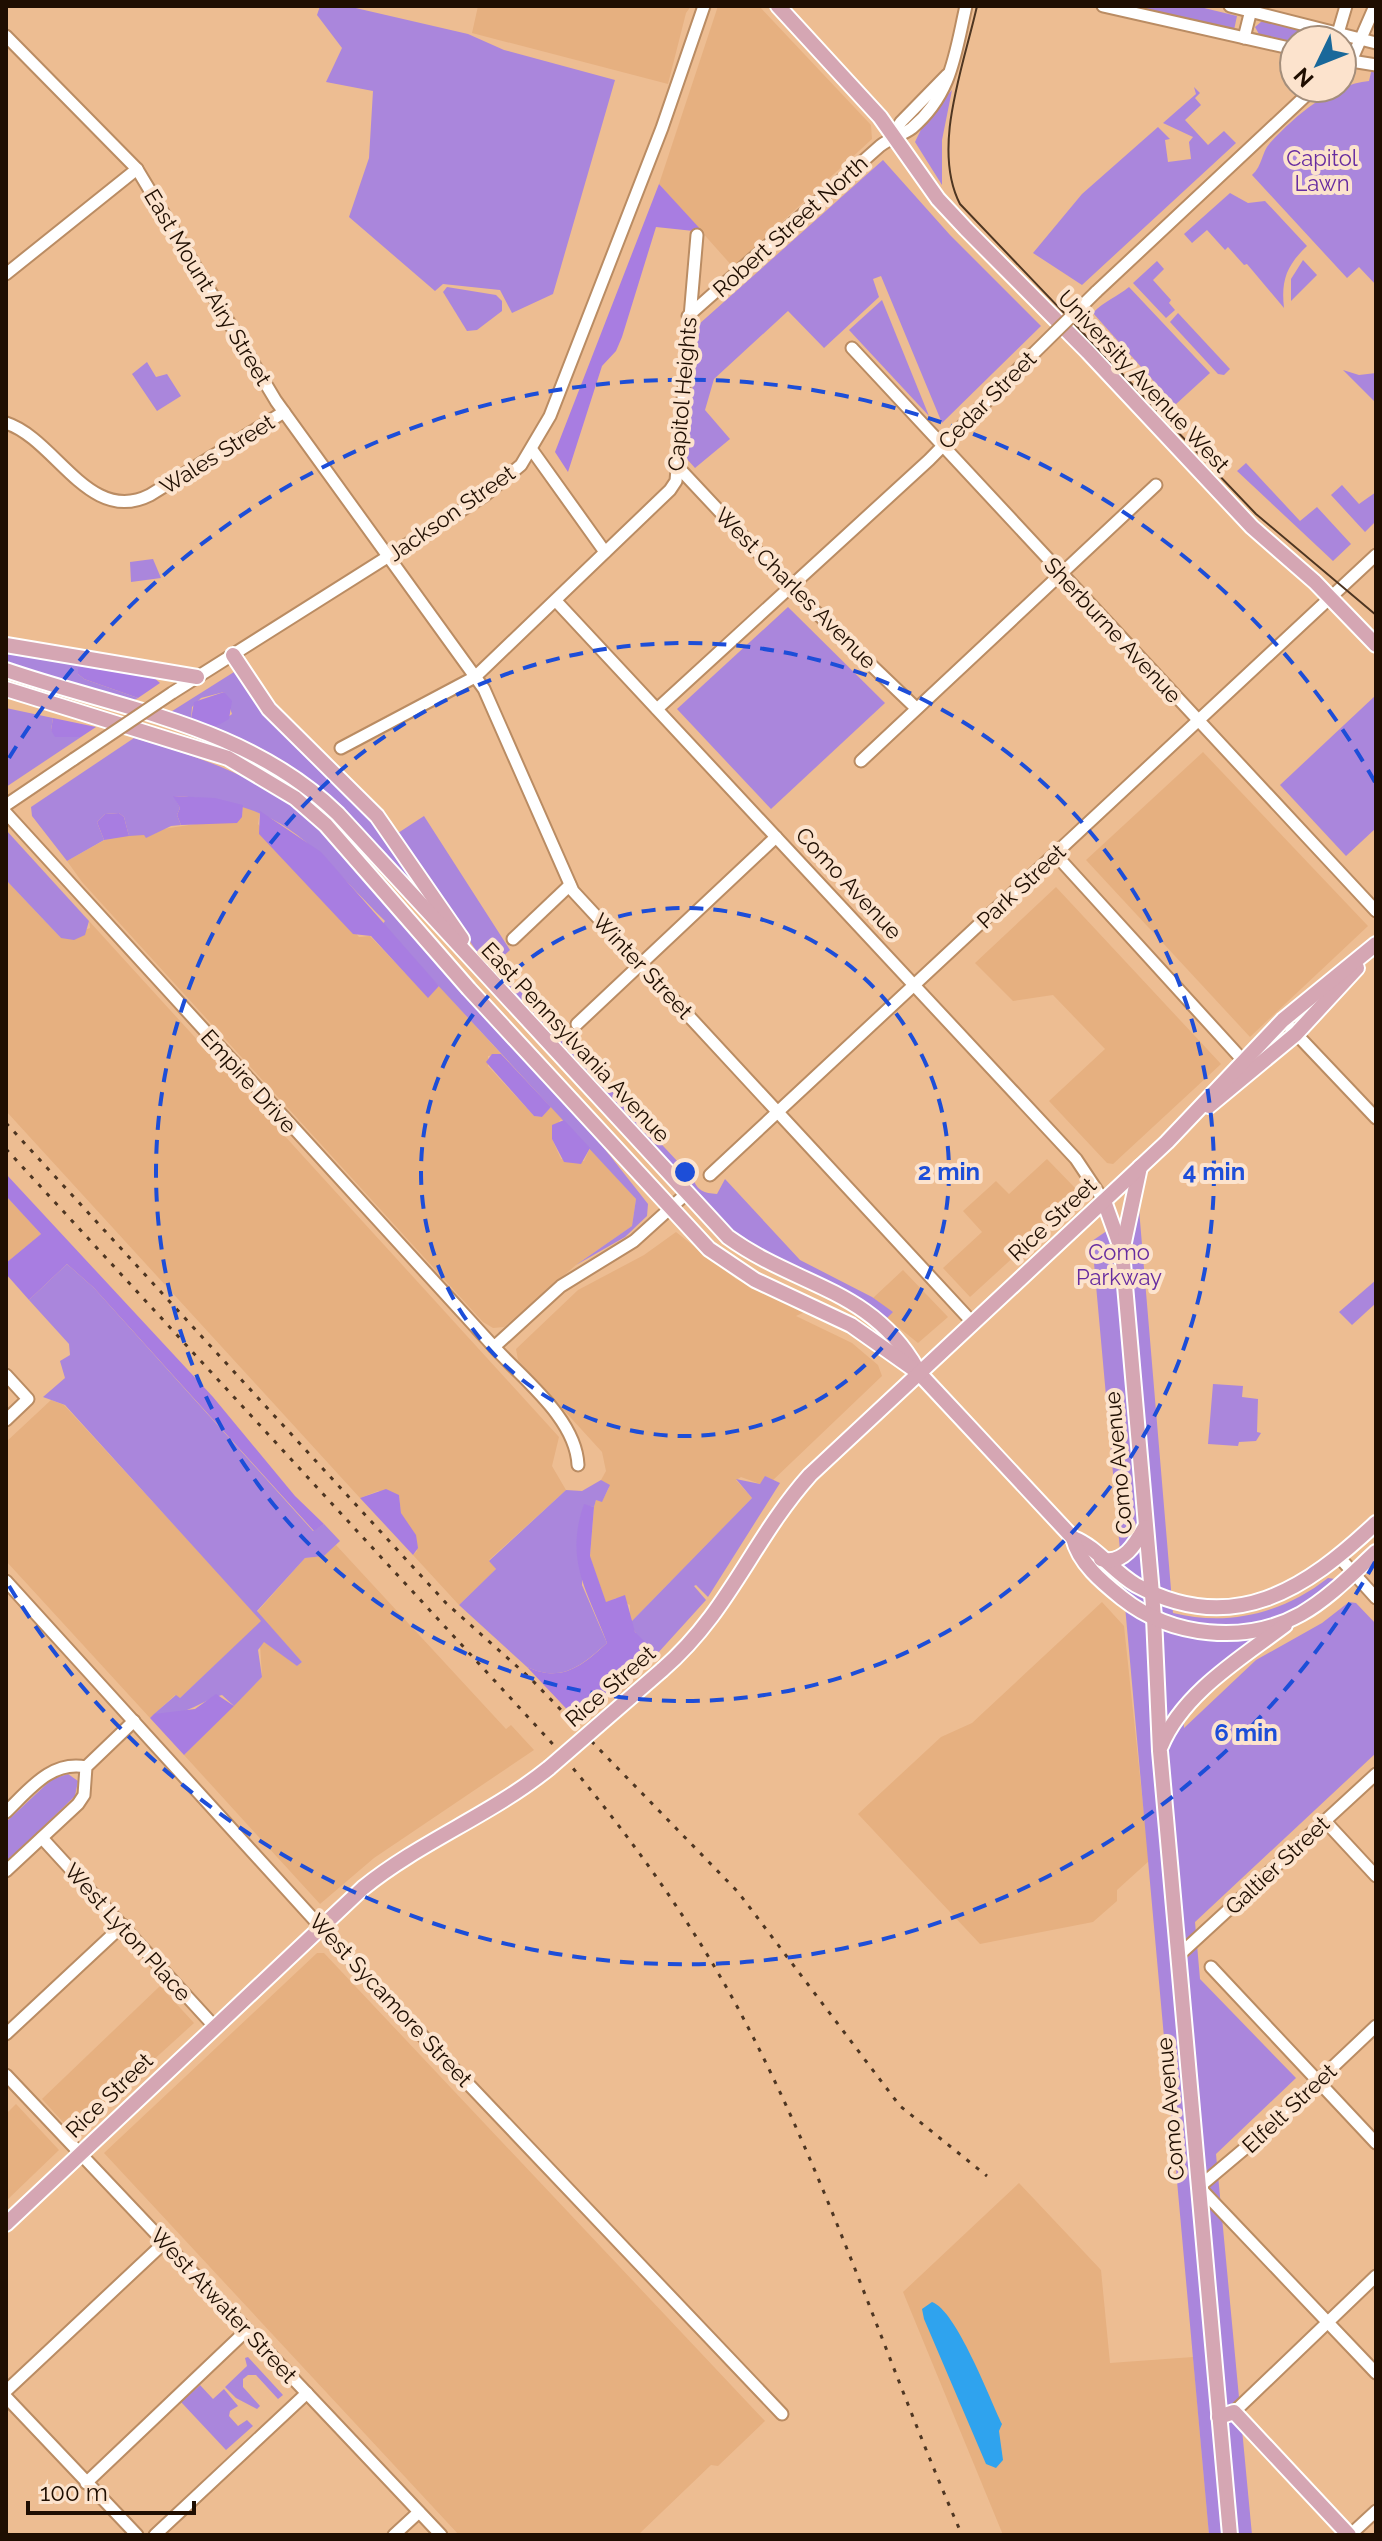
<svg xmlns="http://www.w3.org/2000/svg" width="1382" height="2541" viewBox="0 0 1382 2541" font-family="Raleway,sans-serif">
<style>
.built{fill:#e6b080}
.green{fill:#aa86dc}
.forest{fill:#a87de1}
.water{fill:#2fa3ee}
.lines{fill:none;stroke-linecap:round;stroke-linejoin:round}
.minor-casing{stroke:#ba8c63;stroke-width:15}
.major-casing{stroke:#fff;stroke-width:18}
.minor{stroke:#fff;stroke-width:11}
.major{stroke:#d5a6b3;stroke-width:14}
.tram{stroke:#4e3622;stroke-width:2}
.rail{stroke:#4e3622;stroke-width:3;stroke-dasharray:4 8;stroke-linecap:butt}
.minor-bridge-casing{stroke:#ba8c63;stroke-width:15;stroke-linecap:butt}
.major-bridge-casing{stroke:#fff;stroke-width:18;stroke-linecap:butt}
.minor-bridge{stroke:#fff;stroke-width:11}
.major-bridge{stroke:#d5a6b3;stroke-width:14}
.ring{fill:none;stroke:#1d4ed8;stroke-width:4;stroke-dasharray:14 10}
.labels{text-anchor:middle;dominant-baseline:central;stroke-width:8;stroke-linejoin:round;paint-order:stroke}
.park-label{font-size:22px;fill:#662ba0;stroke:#fce3cd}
.street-label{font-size:22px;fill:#1f0e01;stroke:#fce3cd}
.centre{fill:#1d4ed8;stroke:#fce3cd;stroke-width:4}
.ring-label{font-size:24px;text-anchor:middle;font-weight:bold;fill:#1d4ed8;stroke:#fce3cd;stroke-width:8;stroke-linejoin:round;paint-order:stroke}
</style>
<rect width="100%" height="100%" fill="#edbd92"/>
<g class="built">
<path d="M478 6H691L686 13 668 84 472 33Z"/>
<path d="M718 6H759L871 125 872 139 733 267 659 184Z"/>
<path d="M1203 752 1368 926 1250 1037 1086 860Z"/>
<path d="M243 805 260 811 258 824 359 937 370 936 428 997 439 986 501 1054 488 1056V1066L534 1116 542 1117 551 1107 564 1120H560L552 1139 561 1159 584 1161 590 1148 636 1199 632 1226 576 1265 504 1327 493 1328 483 1322 82 882 67 861 110 837 242 817Z"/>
<path d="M6 880 61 938 90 928 89 921 559 1437 552 1466 566 1490 489 1560 496 1569 459 1605 413 1555 417 1551 401 1513 399 1495 378 1491 360 1498 6 1111Z"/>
<path d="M1056 887 1221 1064 1113 1164 1107 1163 1049 1101 1105 1049 1053 995 1013 1001 975 963Z"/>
<path d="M1047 1159 1077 1190V1199L970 1297 943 1268 982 1232 963 1211 996 1181 1009 1194Z"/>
<path d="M6 1196 41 1234 6 1263Z"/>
<path d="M676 1232 736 1279 805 1312 796 1316 852 1343 878 1365 882 1376 771 1482 760 1484 741 1477 736 1480 752 1498 630 1623V1605L616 1598 606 1603 590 1557 594 1507 596 1500 602 1501 609 1488 601 1480 606 1471 602 1452 518 1360 516 1349 578 1290 644 1255Z"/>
<path d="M903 1270 948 1317 918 1343 887 1318 892 1312 873 1298Z"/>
<path d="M51 1400 64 1405 262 1621 179 1699 175 1695 150 1718 6 1561V1442Z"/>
<path d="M336 1545 506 1729 511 1725 534 1750 374 1858 320 1904 184 1755 262 1677 260 1644 264 1641 297 1666 302 1662 257 1612 305 1558 324 1556Z"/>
<path d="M1102 1602 1124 1626 1149 1861 1117 1890V1901L1093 1922 980 1944 858 1814 941 1737 972 1723Z"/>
<path d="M317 1953H324L765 2421 718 2466 711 2465 638 2535H459L104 2153Z"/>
<path d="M160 1986 194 2023 73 2133 42 2099Z"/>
<path d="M16 2104 59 2150 6 2201V2114Z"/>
<path d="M1019 2183 1101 2270 1110 2363 1193 2357 1209 2535H1003L903 2292Z"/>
</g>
<g class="green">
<path d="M320 6H347L468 34 504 50 615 80 553 294 512 313 500 290 443 284 435 291 349 217 369 158 373 91 326 82 342 48 317 15Z"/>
<path d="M1128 6H1196L1237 16 1234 30Z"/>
<path d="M1262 21 1313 33 1320 40H1294V44L1260 36 1255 27Z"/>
<path d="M1376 51V285L1359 267 1347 278 1252 175C1263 165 1261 153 1270 143 1297 114 1331 85 1369 81Z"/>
<path d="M1194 87 1200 93 1195 98 1201 105 1185 120 1208 145 1224 131 1236 143 1082 285 1033 253 1082 194 1158 127 1170 139 1165 140 1168 162 1191 159 1189 142 1193 137 1163 123 1196 94Z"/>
<path d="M952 90 942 140V185L915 142 926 119Z"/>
<path d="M883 160 950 235 1041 326 942 423 881 276 873 279 879 297 824 348 788 311 714 379 705 410 730 439 695 468 686 458 698 325Z"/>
<path d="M1230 193 1248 203 1265 201 1307 246C1286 266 1281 281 1284 308L1247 264 1244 265 1228 247 1225 250 1207 230 1192 243 1184 234Z"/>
<path d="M1303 260 1317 275 1291 301V279Z"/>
<path d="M1157 261 1164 269 1153 280 1171 300 1169 303 1175 310 1166 318 1133 283Z"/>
<path d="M447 287 496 295 502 301V311L477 330 467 331 443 292Z"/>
<path d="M1129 287 1210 373 1175 405 1093 313C1104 301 1117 297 1129 287Z"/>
<path d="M882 300 929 416 849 330Z"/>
<path d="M1178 313 1230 369 1224 375 1218 374 1170 322Z"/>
<path d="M147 362 156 377 167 374 181 396 157 411 132 374Z"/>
<path d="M1343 370 1359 375 1376 373V403Z"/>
<path d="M1246 463 1300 521 1317 507 1351 544 1333 561 1237 471Z"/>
<path d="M1342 485 1359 504 1376 492V521L1365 532 1331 495Z"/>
<path d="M153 559 161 578 131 582 130 562Z"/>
<path d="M788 607 885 703 771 809 677 709Z"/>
<path d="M6 652 78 664V674L84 679 138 698 131 702 6 664Z"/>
<path d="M234 672 268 716 368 816 419 891C390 867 366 834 339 806 305 770 261 746 215 727L232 714 224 692 201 698 192 707 191 719 169 713Z"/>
<path d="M1376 695V828L1346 856 1280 785Z"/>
<path d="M6 708 53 718 51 730 62 737H81L6 787Z"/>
<path d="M134 738C200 757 258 776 311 821L593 1134 648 1204 647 1216 625 1237 576 1265 632 1226 636 1199 382 925 385 921C311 847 288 802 174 796L180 808 177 815 181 825 171 826 146 838 144 835 129 836 124 817 119 813 105 814 97 822 104 840 67 861 32 816 31 807Z"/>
<path d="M424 816 510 950 495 964 546 1018 552 1013 566 1041 583 1046 585 1052 580 1057 693 1178C697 1191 704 1193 717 1194L725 1179 800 1260 872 1297 893 1312 887 1318C837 1283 779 1265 729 1230L483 961 398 833Z"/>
<path d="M6 830 89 921 85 935 74 940 61 938 6 880Z"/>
<path d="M1139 1209 1173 1613C1229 1627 1283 1613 1328 1578L1335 1579C1328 1590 1313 1600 1301 1606 1259 1628 1219 1629 1173 1618L1174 1632C1206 1643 1232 1634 1257 1640L1182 1704 1184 1728 1256 1660 1322 1623 1349 1602 1356 1603 1376 1624V1753L1195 1922 1200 1979 1296 2078 1216 2154 1252 2535H1209L1092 1241Z"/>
<path d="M67 1264 94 1288 313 1531 324 1524 340 1541 324 1556 305 1558 257 1611 302 1662 297 1666 264 1642 258 1650 262 1677 234 1706 222 1695C200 1701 178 1721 154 1714L176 1695 180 1698 261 1621 65 1405 43 1397 65 1378 60 1361 70 1355 69 1344 29 1300Z"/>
<path d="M1376 1280V1303L1352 1325 1339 1312Z"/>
<path d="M1213 1384 1243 1386 1242 1397 1258 1399 1257 1432 1261 1433 1256 1441 1239 1442 1238 1446 1208 1444Z"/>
<path d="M765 1476 780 1483 708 1597 696 1585 694 1586 706 1600 657 1654 639 1639 630 1623 752 1498 736 1479 760 1484Z"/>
<path d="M601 1480 610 1485 602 1502 596 1500 594 1507 584 1505 582 1585 607 1643C581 1666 562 1683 527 1667L459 1605 496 1569 489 1561 566 1490 582 1491Z"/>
<path d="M68 1774 78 1781 75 1796 6 1863V1822L52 1779Z"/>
<path d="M248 2357 283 2395 278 2399 256 2375H248L243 2379V2387L260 2406 257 2409 236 2398 225 2387 247 2366 245 2358Z"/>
<path d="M200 2385 213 2399 224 2389 238 2406 230 2411 229 2416 238 2426 247 2420 253 2426 226 2450 181 2402Z"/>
</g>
<g class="forest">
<path d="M659 184 703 232 656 227 622 337 616 351 602 366 568 472 555 452Z"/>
<path d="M78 664 152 676 160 683 138 698 84 679 78 674Z"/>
<path d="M224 692 232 701 229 719 215 727 191 719 194 702Z"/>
<path d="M53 718 96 727 81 737H55L51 730Z"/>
<path d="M173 796 215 798 243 805 242 817 237 823 181 825 177 815 180 808Z"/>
<path d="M260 811 321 852 439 986 428 998 371 936 353 934 259 834Z"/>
<path d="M119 813 124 817 129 836 104 840 97 822 105 814Z"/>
<path d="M492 1054H501L551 1107 542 1117 534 1116 486 1062Z"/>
<path d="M564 1120 590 1148 581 1164 564 1162 552 1139V1125Z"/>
<path d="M6 1174 213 1397 295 1496 324 1524 314 1531 94 1288 67 1264 29 1300 6 1274V1263L41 1234 6 1196Z"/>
<path d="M386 1489 399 1495 401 1513 416 1535 418 1548 413 1555 360 1498Z"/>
<path d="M584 1504 594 1507 590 1556 606 1602 625 1595 635 1632 657 1654 577 1720 527 1667C562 1683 582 1666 607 1643 588 1591 564 1562 584 1504Z"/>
<path d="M216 1694 234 1706 184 1755 150 1718 154 1714 195 1709Z"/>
</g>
<path class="water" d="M932 2302C956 2310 990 2399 1002 2424L999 2431 1003 2460 996 2468 986 2464 924 2319 922 2309Z"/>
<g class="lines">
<g class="minor-casing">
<g id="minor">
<path d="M1103 6 1294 49"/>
<path d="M1230 6 1376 43"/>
<path d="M6 36 137 169 276 401 484 689 573 891 973 1323"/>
<path d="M1244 38 1252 6"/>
<path d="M1336 40 1346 6"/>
<path d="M1345 60 1376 65"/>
<path d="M1342 68 1351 61 1375 6"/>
<path d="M892 136 901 122 947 75"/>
<path d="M6 274 137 169"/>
<path d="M1096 292 1314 88"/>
<path d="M688 316 880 146C890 138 903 135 912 128 952 94 955 54 966 6"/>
<path d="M852 348 1376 911"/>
<path d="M6 423C56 439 89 526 150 495L284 412"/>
<path d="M532 450 605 552"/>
<path d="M677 466 797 594 916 708"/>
<path d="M556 601 1076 1159 1104 1201"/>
<path d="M172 693 484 496 521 465 550 416 662 128 704 6"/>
<path d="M657 709 929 460 1033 354"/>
<path d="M341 748 475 677 670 490 676 481 697 235"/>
<path d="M861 761 1156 485"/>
<path d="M6 805 74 759"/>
<path d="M6 813 494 1347 561 1286 634 1241 686 1194"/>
<path d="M1055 854 1249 1067"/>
<path d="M513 939 570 885"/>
<path d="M1283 1020 1376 1118"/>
<path d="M577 1024 776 837"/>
<path d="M710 1175 1376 555"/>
<path d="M494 1347C524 1380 576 1419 578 1465"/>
<path d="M6 1375 28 1399 6 1420"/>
<path d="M1339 1557 1376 1598"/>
<path d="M6 1581 358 1968 782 2414"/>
<path d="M6 1812C29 1790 51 1760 86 1767"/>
<path d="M1325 1821 1376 1876"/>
<path d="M42 1838 214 2026"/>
<path d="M6 1871 78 1804 84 1795 86 1767 134 1721"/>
<path d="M1178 1956 1376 1774"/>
<path d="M1211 1967 1376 2143"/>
<path d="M1376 2026 1262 2134 1199 2187 1376 2373"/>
<path d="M6 2034 123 1925"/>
<path d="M6 2075 441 2535"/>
<path d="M6 2391 165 2242"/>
<path d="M6 2397 137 2535"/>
<path d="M1234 2412 1376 2276"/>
<path d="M86 2483 247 2330"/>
<path d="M155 2535 307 2393"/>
<path d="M394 2535 419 2512"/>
<path d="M1350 2535 1376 2511"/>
</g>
</g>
<g class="major-casing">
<g id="major">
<path d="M778 6 880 117 938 199 966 229 1088 352 1252 527 1315 582 1376 645"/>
<path d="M6 645 197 677"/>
<path d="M233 655 269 709 377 816 462 939"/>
<path d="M6 670C122 710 247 725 338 814L728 1237C797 1287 871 1288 917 1369"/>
<path d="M6 689 228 758 295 798 326 825 469 989 709 1249 755 1280 851 1325 919 1373 1073 1538C1097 1547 1113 1572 1136 1585 1233 1638 1306 1589 1376 1523"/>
<path d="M1209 1106 1296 1034 1357 968"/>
<path d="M1104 1201 1122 1251 1154 1617 1160 1751 1230 2535"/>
<path d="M1123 1247 1140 1167"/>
<path d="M1073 1538C1079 1563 1102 1582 1122 1598 1171 1637 1245 1645 1301 1614 1329 1598 1352 1574 1376 1552"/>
<path d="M1101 1559C1123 1566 1136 1543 1145 1527"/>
<path d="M662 1670C730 1611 752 1540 810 1475L1167 1142 1283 1020 1376 944"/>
<path d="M1161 1746C1183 1693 1240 1659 1285 1625"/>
<path d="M6 2224 363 1888C421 1841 491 1815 549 1768"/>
<path d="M1219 2417 1234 2412 1349 2535"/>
</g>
</g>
<use href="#minor" class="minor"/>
<use href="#major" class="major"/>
<path class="tram" d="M977 6C964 65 931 148 960 204L1256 514 1376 615"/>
<g class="rail">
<path d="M6 1123 446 1603 530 1678 738 1892 900 2106 987 2176"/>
<path d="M6 1149 550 1741C622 1825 688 1915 740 2012 829 2179 886 2362 962 2535"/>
</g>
<g class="minor-bridge-casing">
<g id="minor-bridge">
<path d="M1033 354 1096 292"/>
<path d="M74 759 172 693"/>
</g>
</g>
<g class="major-bridge-casing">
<path id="major-bridge" d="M549 1768 662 1670"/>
</g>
<use href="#minor-bridge" class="minor-bridge"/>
<use href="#major-bridge" class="major-bridge"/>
</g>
<g class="ring">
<circle cx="685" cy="1172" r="264"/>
<circle cx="685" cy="1172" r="529"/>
<path d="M1375 1562A793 793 0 0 1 9 1586M9 758A793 793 0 0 1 1375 782"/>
</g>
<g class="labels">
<g class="park-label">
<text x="1322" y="158">Capitol<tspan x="1322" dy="25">Lawn</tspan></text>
<text x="1119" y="1252">Como<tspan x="1119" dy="25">Parkway</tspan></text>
</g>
<g class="street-label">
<text transform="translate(790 226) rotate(-42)">Robert Street North</text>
<text transform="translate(208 287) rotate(59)">East Mount Airy Street</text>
<text transform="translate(1144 381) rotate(47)">University Avenue West</text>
<text transform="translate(682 394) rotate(-85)">Capitol Heights</text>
<text transform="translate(987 400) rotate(-45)">Cedar Street</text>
<text transform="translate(217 454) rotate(-32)">Wales Street</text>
<text transform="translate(451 513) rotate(-35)">Jackson Street</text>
<text transform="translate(796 588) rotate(45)">West Charles Avenue</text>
<text transform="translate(1113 630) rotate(47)">Sherburne Avenue</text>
<text transform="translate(849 883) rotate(47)">Como Avenue</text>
<text transform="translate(1021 886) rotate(-43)">Park Street</text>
<text transform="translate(643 966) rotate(47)">Winter Street</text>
<text transform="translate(576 1042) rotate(47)">East Pennsylvania Avenue</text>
<text transform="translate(249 1081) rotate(48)">Empire Drive</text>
<text transform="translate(1052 1219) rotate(-43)">Rice Street</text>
<text transform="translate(1118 1463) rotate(-95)">Como Avenue</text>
<text transform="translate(610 1686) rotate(-41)">Rice Street</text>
<text transform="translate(1277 1865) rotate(-43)">Galtier Street</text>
<text transform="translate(128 1932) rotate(48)">West Lyton Place</text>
<text transform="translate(391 2000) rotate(47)">West Sycamore Street</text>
<text transform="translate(109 2095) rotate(-44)">Rice Street</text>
<text transform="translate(1289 2108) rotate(-43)">Elfelt Street</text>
<text transform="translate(1170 2109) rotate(-95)">Como Avenue</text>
<text transform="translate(224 2305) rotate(47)">West Atwater Street</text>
</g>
</g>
<circle cx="685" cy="1172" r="12" class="centre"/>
<g class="ring-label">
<text x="949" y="1180">2 min</text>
<text x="1214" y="1180">4 min</text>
<text x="1246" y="1741">6 min</text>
</g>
<rect width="1382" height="2541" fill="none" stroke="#1f0e01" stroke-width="16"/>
<g transform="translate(1318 64) rotate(227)"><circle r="38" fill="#fce3cd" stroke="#a48e7b" stroke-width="2"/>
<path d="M0-6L14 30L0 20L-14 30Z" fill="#19689a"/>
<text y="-12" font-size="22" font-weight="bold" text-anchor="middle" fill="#1f0e01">N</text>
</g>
<path d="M28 2501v12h166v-12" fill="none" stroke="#1f0e01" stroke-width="4"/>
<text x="40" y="2501" font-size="24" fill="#1f0e01" stroke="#fce3cd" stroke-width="6" paint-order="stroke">100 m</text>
</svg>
